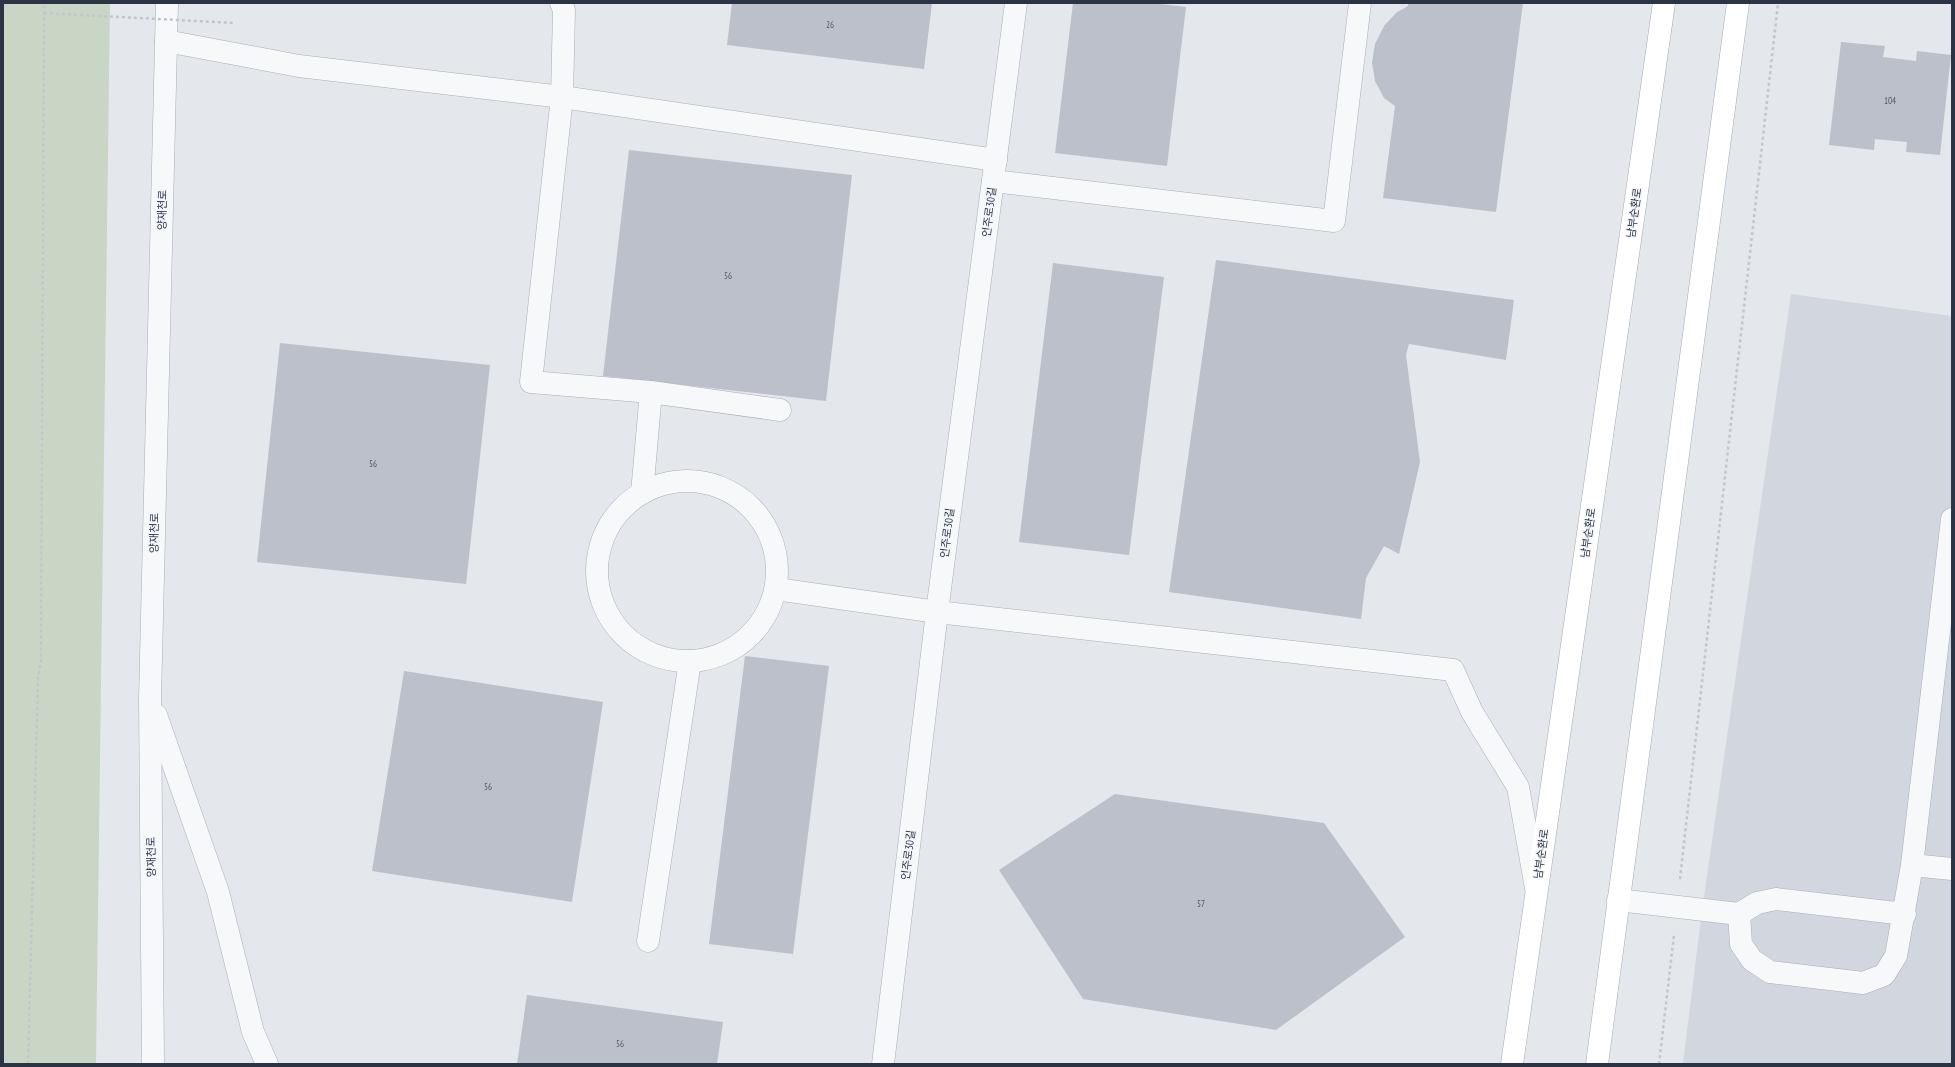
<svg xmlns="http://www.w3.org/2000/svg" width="1955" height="1067" viewBox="0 0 1955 1067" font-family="'PT Sans Narrow','Noto Sans KR',sans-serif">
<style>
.built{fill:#d2d6de}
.green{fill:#c9d6c5}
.building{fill:#bbc0ca}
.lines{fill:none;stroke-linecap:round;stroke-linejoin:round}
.minor-casing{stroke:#a9aeb7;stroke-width:23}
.major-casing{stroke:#a3abb8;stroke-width:23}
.path{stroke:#c2c5cb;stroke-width:2.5;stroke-dasharray:3 3;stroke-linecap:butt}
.minor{stroke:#f7f8fa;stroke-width:22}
.major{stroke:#fff;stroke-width:22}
.path-bridge{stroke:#c2c5cb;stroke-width:2.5;stroke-dasharray:3 3;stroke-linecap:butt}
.labels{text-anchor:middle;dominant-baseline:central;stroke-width:3;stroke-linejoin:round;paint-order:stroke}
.number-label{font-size:9px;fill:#4f5766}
.street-label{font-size:11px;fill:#2b3445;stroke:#f4f6f9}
</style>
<rect width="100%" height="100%" fill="#e4e7ec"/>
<path class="built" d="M1791 294 1952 316V1064H1683L1702 910Z"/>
<path class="green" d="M3 3H110L96 1064H3Z"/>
<g class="building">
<path d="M732 3H932L924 69 727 45Z"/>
<path d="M1073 3H1152L1186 7 1167 166 1055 153Z"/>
<path d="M1408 3H1523L1496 212 1383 198 1395 106 1384 98 1375 81 1372 63 1375 44 1384 26 1396 13 1408 6Z"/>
<path d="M1841 42 1885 46 1883 57 1916 61 1917 51 1951 55 1940 155 1906 152 1907 142 1875 139 1874 150 1829 145Z"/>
<path d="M629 150 852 175 826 401 603 376Z"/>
<path d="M1216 260 1514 300 1506 360 1409 344 1406 355 1420 462 1399 554 1384 546 1366 578 1361 619 1169 592Z"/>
<path d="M1053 263 1164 277 1129 555 1019 542Z"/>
<path d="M280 343 490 365 466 584 257 562Z"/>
<path d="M745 656 829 666 793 954 709 944Z"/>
<path d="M404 671 603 702 572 902 372 871Z"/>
<path d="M1115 794 1324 823 1405 937 1276 1030 1083 999 999 870Z"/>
<path d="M527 995 723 1022 717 1064H517Z"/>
</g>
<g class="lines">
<g class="minor-casing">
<g id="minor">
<path d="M561 3 564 10 562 97 531 382 651 392"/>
<path d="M166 41 299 66 562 97 996 160"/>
<path d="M993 181 1334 221 1360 3"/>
<circle cx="687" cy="571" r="90"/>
<path d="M642 493 651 392 780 410"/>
<path d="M776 589 937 612 1453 670 1472 712 1518 787 1536 888"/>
<path d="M156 715 218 892 253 1032 267 1064"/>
<path d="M1912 865 1952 519"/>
<path d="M1618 900 1739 914 1757 903 1776 899 1905 914"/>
<path d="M1739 914 1741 944 1752 960 1770 972 1863 983 1884 975 1896 956 1912 865 1952 869"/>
<path d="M648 941 690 661"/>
<path d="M153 1064 150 699 167 3"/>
<path d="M883 1064 937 612 1016 3"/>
</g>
</g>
<g class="major-casing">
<g id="major">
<path d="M1512 1064 1664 3"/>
<path d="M1597 1064 1738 3"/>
</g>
</g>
<g class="path">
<path d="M1680 879 1778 3"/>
<path d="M28 1064 38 677 41 661 44 3"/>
<path d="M1659 1064 1674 935"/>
</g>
<use href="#minor" class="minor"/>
<use href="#major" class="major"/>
<path class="path-bridge" d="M44 13 234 23"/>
</g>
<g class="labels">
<g class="number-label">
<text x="830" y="24">26</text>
<text x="1890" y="100">104</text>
<text x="728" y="275">56</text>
<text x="373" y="463">56</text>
<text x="488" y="786">56</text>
<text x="1201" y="903">57</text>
<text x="620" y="1043">56</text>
</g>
<g class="street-label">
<text transform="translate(162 210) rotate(-89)">양재천로</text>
<text transform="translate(989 212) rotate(-83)">언주로30길</text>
<text transform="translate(1634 213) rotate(-82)">남부순환로</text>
<text transform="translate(154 533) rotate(-89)">양재천로</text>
<text transform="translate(947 533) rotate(-83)">언주로30길</text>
<text transform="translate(1588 533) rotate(-82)">남부순환로</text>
<text transform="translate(1541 854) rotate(-82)">남부순환로</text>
<text transform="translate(908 855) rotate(-83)">언주로30길</text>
<text transform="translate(151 857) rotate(-91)">양재천로</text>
</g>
</g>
<rect width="1955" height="1067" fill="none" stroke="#2b3445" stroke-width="8"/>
</svg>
